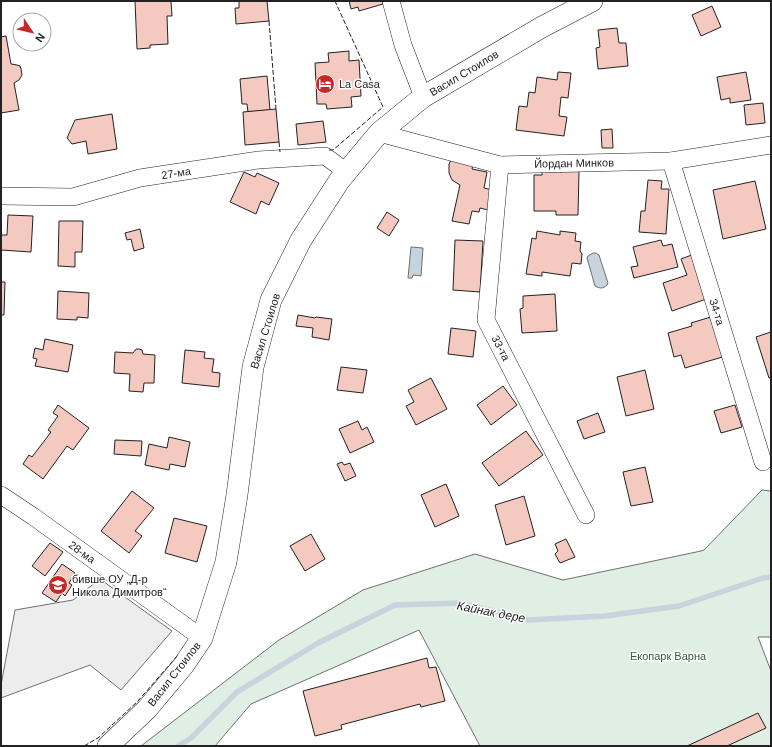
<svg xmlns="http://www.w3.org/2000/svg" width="772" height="747" viewBox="0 0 772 747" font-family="Helvetica,sans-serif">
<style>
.green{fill:#e0efe3;stroke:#6f6f6f}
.parking{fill:#ededed;stroke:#6f6f6f}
.water{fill:#c7d3dd;stroke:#6f6f6f}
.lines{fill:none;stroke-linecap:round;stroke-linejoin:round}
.stream{stroke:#c7d3dd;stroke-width:5.5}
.building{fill:#f3c9c0;stroke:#222}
.minor-casing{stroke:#222;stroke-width:18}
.tertiary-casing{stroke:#222;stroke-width:22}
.minor{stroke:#fff;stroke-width:17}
.tertiary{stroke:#fff;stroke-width:21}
.fence{stroke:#222;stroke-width:1;stroke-dasharray:5 2;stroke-linecap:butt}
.labels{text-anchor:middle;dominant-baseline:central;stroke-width:3;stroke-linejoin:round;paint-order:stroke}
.street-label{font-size:11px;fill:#222;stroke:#fff}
.poi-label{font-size:11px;fill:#222;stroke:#fff;text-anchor:start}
.park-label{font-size:11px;fill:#2f5e38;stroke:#fff}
.water-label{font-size:12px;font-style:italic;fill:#222;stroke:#fff}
</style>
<rect width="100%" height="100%" fill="#fff"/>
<path class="green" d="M762 490 771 491V637H758L771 671V746H480L419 630 251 704 215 746H141L279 640 363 590 475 554 563 580 701 551 704 550Z"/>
<path class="parking" d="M100 579 172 631 121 690 90 665 1 698V685L15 610 73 600Z"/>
<g class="water">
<path d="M411 247 423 248 421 276 413 275 412 278H408Z"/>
<path d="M593 253H596L599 255 608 283C605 289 600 289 595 286L587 258 588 256Z"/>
</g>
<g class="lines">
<path class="stream" d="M178 746 191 738 237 692 318 643 395 605 461 603 528 620 605 616 679 606 763 578 771 577"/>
</g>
<g class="building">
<path d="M135 1H171L172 16H167L168 44 150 45V48L137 49Z"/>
<path d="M239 1H267L269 21 236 24 235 8H239Z"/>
<path d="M349 1H382L383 4 359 11 358 7 351 9Z"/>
<path d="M712 6 721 27 701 36 692 15Z"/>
<path d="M617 28 619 43H626L628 66 598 69 596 48 600 47 598 30Z"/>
<path d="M6 36 11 64 17 65 20 66 21 69 22 75 19 80 14 83 19 110 1 113V37Z"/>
<path d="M349 51V61L359 60 361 96 351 97 352 107 327 109 326 104H317L315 63 329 62 328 53Z"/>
<path d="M558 72 571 73 568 98 561 97 559 116 567 117 564 136 516 130 519 106 527 107 529 92 535 93 537 77 557 80Z"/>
<path d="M746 72 751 100 730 103V98L721 100 717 77Z"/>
<path d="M267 76 270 110 248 112 247 104H242L240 79Z"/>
<path d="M763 103 765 123 746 125 744 105Z"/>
<path d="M276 109 279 142 245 145 243 112Z"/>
<path d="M112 114 117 149 88 154 86 141 72 144 67 138 75 120Z"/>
<path d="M323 121 326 142 298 145 296 124Z"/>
<path d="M612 129 613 148H602L601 130Z"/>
<path d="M451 160 473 165 472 169 487 172 484 188 497 191 492 211 480 208 479 212 472 211 469 224 452 221 460 185 452 180 449 173V164Z"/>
<path d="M542 171H579L578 215H556V211H534V175H542Z"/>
<path d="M244 172 255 177 257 173 279 183 269 205 261 201 256 214 230 202Z"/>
<path d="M648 180 662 181 661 189H669L666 234 639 232 641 211H645Z"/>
<path d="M755 181 766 229 723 239 713 190Z"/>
<path d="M387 212 399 220 389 236 377 228Z"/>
<path d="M8 215 33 216 31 252 1 250V235H7Z"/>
<path d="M59 221H83L82 252H75V267L58 266Z"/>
<path d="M140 229 144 248 134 251 131 239 127 240 125 233Z"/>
<path d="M537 231 560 235V231L576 233 575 241 581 242 580 251 582 254 581 264 572 263 570 276 542 272V276L526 274 532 238 536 239Z"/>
<path d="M455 240 483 241 480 292 453 290Z"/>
<path d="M661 240 663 246 672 244 678 267 634 278 631 267 638 266 633 247Z"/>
<path d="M697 253 712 297 672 311 663 283 687 275 681 259Z"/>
<path d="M1 282H5L4 315H1Z"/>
<path d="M58 291 89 293 88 318 77 317V320L57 319Z"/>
<path d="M555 294 557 331 522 333 520 309 523 308V296Z"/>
<path d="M298 315 315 318 316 317 332 319 329 340 312 337 313 328 296 326Z"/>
<path d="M714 316 726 356 685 368 681 355 674 357 668 333 692 326 691 323Z"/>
<path d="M451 328 476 331 473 357 448 354Z"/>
<path d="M771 332V377L769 378 756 337Z"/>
<path d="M45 339 73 345 68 372 35 366 37 359 33 358 35 348 43 350Z"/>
<path d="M136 349H139L142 350 143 354 155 355 154 383H144L143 392 129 391 130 374 114 373 115 352 133 353Z"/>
<path d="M185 350 205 352 204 358 214 359 212 372 220 373 219 387 182 383Z"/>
<path d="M341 367 367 370 363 393 337 390Z"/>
<path d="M645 370 654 409 626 416 617 377Z"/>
<path d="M431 378 447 409 416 425 406 406 414 402 408 390Z"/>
<path d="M503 386 517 405 491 425 477 405Z"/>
<path d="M58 405 89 428 73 450 67 446 43 479 23 464 29 455 32 457 51 432 48 430 58 416 53 413Z"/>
<path d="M735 405 742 427 721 433 714 411Z"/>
<path d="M598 413 605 432 584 439 577 421Z"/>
<path d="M358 421 362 430 367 427 374 442 350 453 339 429Z"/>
<path d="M526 431 543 455 499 486 482 463Z"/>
<path d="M169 437 190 442 185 467 170 464 169 470 145 465 149 444 167 448Z"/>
<path d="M115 440 142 441 141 456 114 454Z"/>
<path d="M342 462 344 465 350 463 356 476 345 481 337 464Z"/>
<path d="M645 467 653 502 631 506 623 472Z"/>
<path d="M446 484 459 516 435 527 421 495Z"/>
<path d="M132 491 154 508 135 531 142 536 129 553 101 531Z"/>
<path d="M524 496 535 536 506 545 495 505Z"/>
<path d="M174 518 207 526 197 562 165 553Z"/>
<path d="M311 534 325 559 305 571 290 546Z"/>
<path d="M566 539 575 557 560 563 555 554 558 551 555 544Z"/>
<path d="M50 543 63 552 45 576 32 566Z"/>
<path d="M62 564 75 573 69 583 72 585 65 596 62 593 56 602 42 593Z"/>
<path d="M427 658 429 668 436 667 445 701 421 707 420 704 341 725 342 729 315 736 303 691Z"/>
<path d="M758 713 766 728 727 746H687Z"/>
</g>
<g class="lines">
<g class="minor-casing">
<g id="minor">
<path d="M391 1 403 45 423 97"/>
<path d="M379 133 500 165 671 161 771 145"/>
<path d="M671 161 763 462"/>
<path d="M500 165 486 320 586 515"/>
<path d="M1 196 73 197 140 178 258 160 325 156 347 172"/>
<path d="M1 495 34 517 202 638"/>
</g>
</g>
<g class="tertiary-casing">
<path id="tertiary" d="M108 746 147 709 183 666 202 638 226 562 237 495 253 367 271 300 301 240 339 181 379 133 423 97 542 27 592 1"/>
</g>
<use href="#minor" class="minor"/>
<use href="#tertiary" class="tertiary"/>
<g class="fence">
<path d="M269 21 276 109"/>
<path d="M279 142 280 152"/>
<path d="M329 150H333L383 107 335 1"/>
<path d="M84 746 98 738 138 701 178 655"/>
</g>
</g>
<defs>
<g id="hotel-disc" transform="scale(1)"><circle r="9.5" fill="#c62828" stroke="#fff"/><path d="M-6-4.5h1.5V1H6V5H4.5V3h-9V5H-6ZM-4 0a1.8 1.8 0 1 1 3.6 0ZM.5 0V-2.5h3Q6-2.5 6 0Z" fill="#fff"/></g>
<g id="school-disc" transform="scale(1)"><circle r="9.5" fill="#c62828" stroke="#fff"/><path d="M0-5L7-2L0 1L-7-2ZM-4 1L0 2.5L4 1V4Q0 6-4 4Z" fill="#fff"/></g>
</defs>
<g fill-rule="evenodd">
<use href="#hotel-disc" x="325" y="84"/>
<use href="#school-disc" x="58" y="585"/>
</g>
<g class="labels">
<g class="street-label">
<text transform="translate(464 73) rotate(-31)">Васил Стоилов</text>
<text transform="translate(574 163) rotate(-1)">Йордан Минков</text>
<text transform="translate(176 173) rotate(-9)">27-ма</text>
<text transform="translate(717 312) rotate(73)">34-та</text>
<text transform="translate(265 331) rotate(-73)">Васил Стоилов</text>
<text transform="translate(501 348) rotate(63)">33-та</text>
<text transform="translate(82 552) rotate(36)">28-ма</text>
<text transform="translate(174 674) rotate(-52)">Васил Стоилов</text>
</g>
<g class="poi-label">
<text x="339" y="84">La Casa</text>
<text x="72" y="579">бивше ОУ „Д-р<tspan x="72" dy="13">Никола Димитров“</tspan></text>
</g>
<g class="park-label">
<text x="668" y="656">Екопарк Варна</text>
</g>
<g class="water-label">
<text transform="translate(491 612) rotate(11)">Кайнак дере</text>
</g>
</g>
<rect width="772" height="747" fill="none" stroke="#222222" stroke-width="4"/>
<g transform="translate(32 32) rotate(125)"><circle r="19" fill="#ffffff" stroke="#a7a7a7"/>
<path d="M0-3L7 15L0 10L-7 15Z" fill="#c62828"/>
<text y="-6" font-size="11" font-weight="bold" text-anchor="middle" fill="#222222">N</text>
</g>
</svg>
